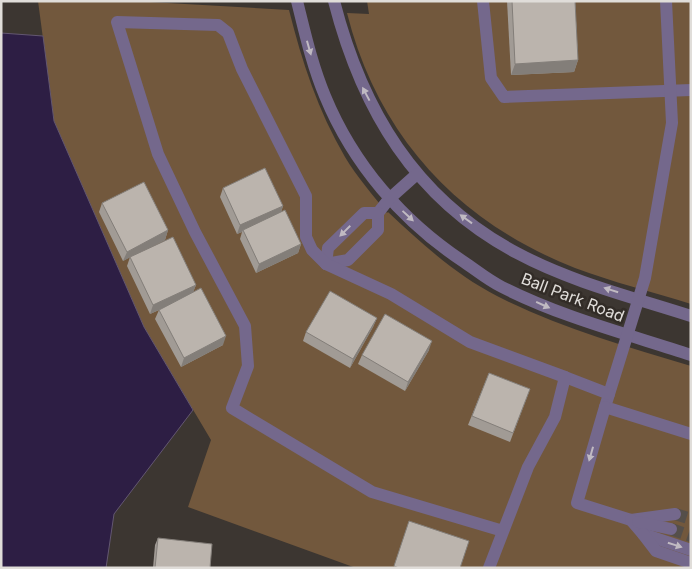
<svg xmlns="http://www.w3.org/2000/svg" width="692" height="569" viewBox="0 0 692 569" font-family="Inter,sans-serif">
<style>
.green{fill:#72583d}
.water{fill:#2d1e44;stroke:#635771}
.lines{fill:none;stroke-linecap:round;stroke-linejoin:round}
.minor-tunnel{stroke:#554f4a;stroke-width:12;stroke-dasharray:12 6;stroke-linecap:butt}
.minor{stroke:#74688c;stroke-width:12}
.wall{fill:#a19b95}
.shaded-wall{fill:#837e79}
.building{fill:#bbb4ad;stroke:#837e79}
.oneway{fill:#c0bac2}
.labels{text-anchor:middle;dominant-baseline:central;stroke-width:5;stroke-linejoin:round;paint-order:stroke}
.street-label{font-size:16px;fill:#e0ddd9;stroke:#322c27}
</style>
<rect width="100%" height="100%" fill="#3c3631"/>
<g class="green">
<path d="M38 1H132L289 10C302 62 318 111 345 157 357 177 373 195 387 213L388 212C421 243 456 275 497 296 558 327 625 346 691 366V568H356L188 507 211 440 144 327 54 121Z"/>
<path d="M367 1H691V304C653 292 612 282 575 268 458 222 378 136 347 13L369 14Z"/>
</g>
<path class="water" d="M1 33 43 36 54 121 144 327 193 410 114 514 106 568H1Z"/>
<g class="lines">
<g class="minor-tunnel">
<path d="M675 514 691 519"/>
<path d="M671 529 691 536"/>
</g>
<g class="minor">
<path d="M297 1C305 33 312 65 325 96 353 164 402 221 464 262 476 270 488 280 502 287 561 317 627 334 691 355"/>
<path d="M334 1C362 110 415 199 517 253 571 282 632 297 691 316"/>
<path d="M483 1 491 78 504 97 691 90"/>
<path d="M666 1 672 123 645 278 605 407 691 434"/>
<path d="M326 264 348 260 378 230V213L389 199 417 174"/>
<path d="M326 264 328 248 364 213H378"/>
<path d="M565 377 609 394"/>
<path d="M605 407 577 503 631 520 675 514"/>
<path d="M631 520 643 534 691 550"/>
<path d="M638 522 671 529"/>
<path d="M643 534 656 551 691 563"/>
<path d="M489 568 528 467 555 417 565 377 470 342 391 294 326 264 312 250 306 237V196L242 69 228 33 218 25 117 22 158 154 195 232 245 326 248 366 232 408 372 492 503 531"/>
</g>
</g>
<g class="wall">
<path d="M507 1H575L578 60 574 72 511 75Z"/>
<path d="M223 188 283 206 281 212 301 244 298 253 256 273 240 239 242 232 237 234 220 197Z"/>
<path d="M102 203 168 230 165 240 134 255 196 285 193 292 223 345 181 367 155 319 159 310 150 314 127 266 130 257 123 261 99 212Z"/>
<path d="M377 318 373 327 350 368 303 341 306 332Z"/>
<path d="M429 350 405 391 358 364 362 355Z"/>
<path d="M489 373 530 389 510 442 468 425Z"/>
<path d="M158 538 210 568H153L155 545Z"/>
</g>
<g class="shaded-wall">
<path d="M578 60 574 72 511 75 515 64Z"/>
<path d="M283 206 280 215 243 230 242 232 237 234 240 225Z"/>
<path d="M168 230 165 240 123 261 127 252Z"/>
<path d="M301 244 298 253 256 273 259 264Z"/>
<path d="M196 285 192 295 150 314 153 305Z"/>
<path d="M377 318 373 327 350 368 353 359Z"/>
<path d="M226 336 223 345 181 367 184 358Z"/>
<path d="M432 341 429 350 405 391 408 382Z"/>
</g>
<g class="building">
<path d="M512 1H575L578 60 515 64Z"/>
<path d="M265 168 283 206 240 225 223 188Z"/>
<path d="M144 182 168 230 127 252 102 203Z"/>
<path d="M285 210 301 244 259 264 243 230Z"/>
<path d="M173 237 196 285 153 305 130 257Z"/>
<path d="M201 288 226 336 184 358 159 310Z"/>
<path d="M330 291 377 318 353 359 306 332Z"/>
<path d="M385 314 432 341 408 382 362 355Z"/>
<path d="M489 373 530 389 513 433 472 416Z"/>
<path d="M409 521 469 541 460 568H399L394 566Z"/>
<path d="M158 538 212 544 210 568H155Z"/>
</g>
<defs><path id="oneway-solid" d="M-6-.8H1V-3.2L6.5 0L1 3.2V.8H-6Z" transform="scale(1.25)"/></defs>
<g class="oneway">
<use href="#oneway-solid" transform="translate(309 48) rotate(74)"/>
<use href="#oneway-solid" transform="translate(366 94) rotate(-118)"/>
<use href="#oneway-solid" transform="translate(408 216) rotate(43)"/>
<use href="#oneway-solid" transform="translate(466 219) rotate(-144)"/>
<use href="#oneway-solid" transform="translate(345 231) rotate(135)"/>
<use href="#oneway-solid" transform="translate(611 290) rotate(-162)"/>
<use href="#oneway-solid" transform="translate(543 305) rotate(24)"/>
<use href="#oneway-solid" transform="translate(591 454) rotate(106)"/>
<use href="#oneway-solid" transform="translate(675 545) rotate(18)"/>
</g>
<g class="labels">
<g class="street-label">
<text transform="translate(573 297) rotate(21)">Ball Park Road</text>
</g>
</g>
<rect width="692" height="569" fill="none" stroke="#e0ddd9" stroke-width="5"/>
</svg>
